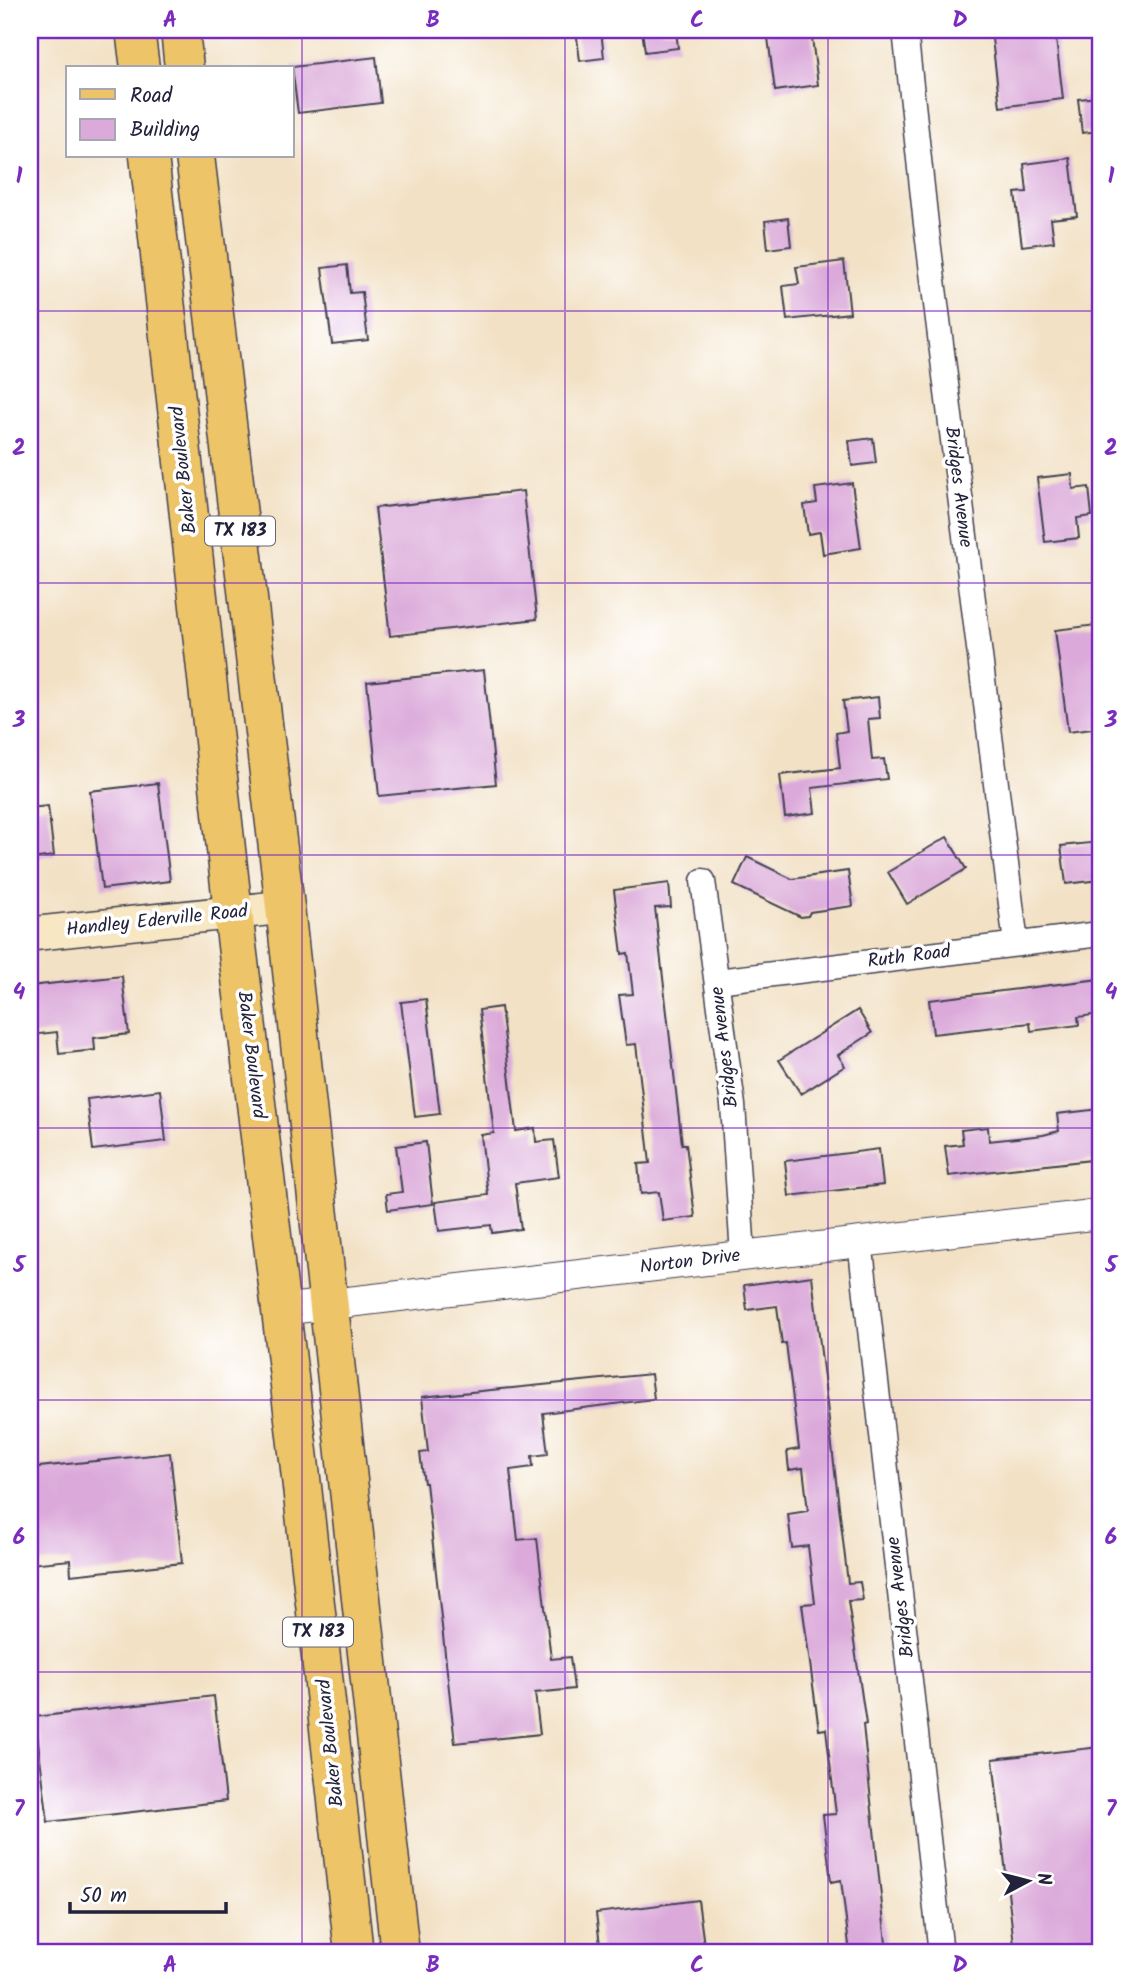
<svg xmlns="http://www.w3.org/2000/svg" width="1130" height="1983" viewBox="0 0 1130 1983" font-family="Kalam,sans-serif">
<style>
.building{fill:#dbaada}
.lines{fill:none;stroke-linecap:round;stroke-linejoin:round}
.minor-casing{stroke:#413f50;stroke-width:27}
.tertiary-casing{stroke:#413f50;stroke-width:32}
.secondary-casing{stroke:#413f50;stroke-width:36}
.primary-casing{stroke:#413f50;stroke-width:41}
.minor{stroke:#fff;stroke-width:24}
.tertiary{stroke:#fff;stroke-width:30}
.secondary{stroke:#f8e7c3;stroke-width:33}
.primary{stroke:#eec469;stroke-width:38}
.grid{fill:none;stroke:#7b2cbf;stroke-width:2;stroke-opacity:0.55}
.labels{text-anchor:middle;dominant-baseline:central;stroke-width:7;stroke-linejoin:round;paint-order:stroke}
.shield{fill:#fff;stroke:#646476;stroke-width:2}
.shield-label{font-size:18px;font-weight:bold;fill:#22223b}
.street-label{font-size:19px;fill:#22223b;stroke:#fff}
.neatline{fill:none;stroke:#7b2cbf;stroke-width:2.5}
.grid-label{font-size:23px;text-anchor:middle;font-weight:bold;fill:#7b2cbf}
</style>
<rect width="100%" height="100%" fill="#fff"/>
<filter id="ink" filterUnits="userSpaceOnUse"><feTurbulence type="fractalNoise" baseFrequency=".0143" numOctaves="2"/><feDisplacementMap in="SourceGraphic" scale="14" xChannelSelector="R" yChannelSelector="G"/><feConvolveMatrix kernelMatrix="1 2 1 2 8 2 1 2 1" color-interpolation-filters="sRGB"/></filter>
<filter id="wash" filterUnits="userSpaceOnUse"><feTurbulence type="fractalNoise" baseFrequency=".00686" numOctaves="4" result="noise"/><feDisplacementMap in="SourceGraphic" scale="28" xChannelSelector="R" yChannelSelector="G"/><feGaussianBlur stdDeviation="1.57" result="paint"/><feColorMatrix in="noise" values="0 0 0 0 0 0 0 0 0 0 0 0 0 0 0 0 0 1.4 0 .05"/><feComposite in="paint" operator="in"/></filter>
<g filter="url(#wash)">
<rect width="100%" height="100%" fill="#f2e1c5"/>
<g id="blocks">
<g class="building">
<path d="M576 30H601L604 58 580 61Z"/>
<path d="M642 30H676L678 48 645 52Z"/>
<path d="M767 30H811L818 85 775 91Z"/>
<path d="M991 30H1033L1035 41 1056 39 1063 99 1000 107Z"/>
<path d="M376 57 381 103 298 113 292 67Z"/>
<path d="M1100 97V131L1082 133 1078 99Z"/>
<path d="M1070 158 1077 216 1051 219 1054 242 1022 246 1015 193 1027 192 1024 164Z"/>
<path d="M788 218 791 246 768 249 765 221Z"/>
<path d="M844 261 850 313 787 320 783 286 799 284 796 267Z"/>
<path d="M347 265 350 293 362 292 368 340 332 344 322 268Z"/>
<path d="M873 438 876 463 852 466 849 441Z"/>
<path d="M1072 474 1073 489 1089 487 1092 516 1077 518 1079 538 1045 542 1037 478Z"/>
<path d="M852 483 861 548 823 554 820 532 808 534 804 505 817 503 815 488Z"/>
<path d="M523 491 537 619 390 636 375 508Z"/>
<path d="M1096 625 1100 657V728L1068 732 1055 630Z"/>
<path d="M484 670 496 784 379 796 367 682Z"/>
<path d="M878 697 880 718 868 719 872 760 884 759 887 779 812 788 815 813 785 817 780 775 840 768 836 733 847 731 843 701Z"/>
<path d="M158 783 170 881 102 889 90 791Z"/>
<path d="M48 806 54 856 30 859V808Z"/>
<path d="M947 837 966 869 907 904 888 872Z"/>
<path d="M1100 842V880L1066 884 1061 846Z"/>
<path d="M747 857 792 879 848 871 853 906 810 912 808 916 801 917 734 885Z"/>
<path d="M669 883 671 907 655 908 682 1144H686L695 1217 663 1221 659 1192 641 1194 638 1164 650 1163 636 1044 626 1045 619 995 633 994 628 953 622 954 614 890Z"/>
<path d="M122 976 129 1034 94 1038 95 1050 59 1054 57 1032 30 1035V986Z"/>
<path d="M1100 979V1014L1078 1017 1079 1025 1031 1031 1030 1023 933 1034 929 1000Z"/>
<path d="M426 999 440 1114 415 1117 401 1002Z"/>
<path d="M501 1007 516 1131 535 1128 536 1142 554 1140 559 1177 515 1183 521 1229 492 1233 491 1225 439 1231 435 1202 488 1195 481 1135 494 1133 479 1010Z"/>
<path d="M858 1010 872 1033 838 1055 845 1066 801 1094 779 1060Z"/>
<path d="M160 1090 166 1141 93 1150 87 1099Z"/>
<path d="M1100 1109V1159L949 1176 945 1146 963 1144 961 1130 988 1127 989 1141 1043 1135 1059 1131 1057 1114Z"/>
<path d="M426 1142 433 1204 388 1210 386 1194 402 1192 396 1146Z"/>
<path d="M879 1149 883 1185 789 1196 785 1161Z"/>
<path d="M812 1276 848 1583 860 1582 863 1600 848 1601 866 1724 863 1725 887 1953H850L841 1880 831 1882 823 1815 836 1814 826 1729 819 1730 802 1604 815 1603 808 1546 792 1548 788 1514 808 1511 803 1468 789 1470 787 1451 799 1449 786 1343 782 1344 777 1306 747 1310 744 1285Z"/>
<path d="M651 1374 654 1399 543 1413 548 1454 532 1456 533 1467 510 1470 518 1540 537 1538 551 1659 570 1657 574 1689 535 1693 540 1734 455 1743 426 1483H424L420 1453 428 1452 422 1397Z"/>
<path d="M170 1453 182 1563 71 1575 70 1560 30 1564V1468Z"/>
<path d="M214 1696 226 1801 48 1822 35 1717Z"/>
<path d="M1100 1747V1953H1015L993 1759Z"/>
<path d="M698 1900 705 1953H601L596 1913Z"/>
</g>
</g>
</g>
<g filter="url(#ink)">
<use href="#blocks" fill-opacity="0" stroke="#413f50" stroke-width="2"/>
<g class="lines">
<g class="minor-casing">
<g id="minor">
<path d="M905 30 926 224 1016 944"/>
<path d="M703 881 733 1105 743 1255"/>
<path d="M717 981 1100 934"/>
<path d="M860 1241 941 1953"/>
</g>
</g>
<g class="tertiary-casing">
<path id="tertiary" d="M280 1310 1100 1214"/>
</g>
<g class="secondary-casing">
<path id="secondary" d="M30 934 285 907"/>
</g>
<g class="primary-casing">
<g id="primary">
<path d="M135 30 140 68"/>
<path d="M180 30 184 68"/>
<path d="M149 156 233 912 299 1460 354 1953"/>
<path d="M195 156 285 907 400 1953"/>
</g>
</g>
<use href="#minor" class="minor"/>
<use href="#tertiary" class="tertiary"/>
<use href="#secondary" class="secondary"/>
<use href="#primary" class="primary"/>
</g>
</g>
<path class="grid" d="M302 30V1953M565 30V1953M828 30V1953M30 311H1100M30 583H1100M30 855H1100M30 1128H1100M30 1400H1100M30 1672H1100"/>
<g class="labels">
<g class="shield">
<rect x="205" y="516.5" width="70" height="29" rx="5"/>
<rect x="283" y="1617.5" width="70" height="29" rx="5"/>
</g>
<g class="shield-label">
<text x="240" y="531">TX 183</text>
<text x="318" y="1632">TX 183</text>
</g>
<g class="street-label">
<text transform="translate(184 470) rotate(-96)">Baker Boulevard</text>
<text transform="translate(958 487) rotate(83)">Bridges Avenue</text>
<text transform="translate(157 921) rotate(-6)">Handley Ederville Road</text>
<text transform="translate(909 957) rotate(-7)">Ruth Road</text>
<text transform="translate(725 1047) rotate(-97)">Bridges Avenue</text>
<text transform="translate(251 1055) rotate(83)">Baker Boulevard</text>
<text transform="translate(690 1262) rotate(-7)">Norton Drive</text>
<text transform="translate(901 1597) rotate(-97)">Bridges Avenue</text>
<text transform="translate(331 1743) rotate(-96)">Baker Boulevard</text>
</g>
</g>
<rect width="1130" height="1983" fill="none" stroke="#fff" stroke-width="77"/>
<rect x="66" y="66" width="228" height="91" fill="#ffffff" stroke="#a7a7b1" stroke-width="2"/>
<rect x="80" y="89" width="35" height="10" fill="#eec469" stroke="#a7a7b1" stroke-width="2"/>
<text x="130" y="102" font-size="21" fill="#22223b">Road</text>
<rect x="80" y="119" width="35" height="21" fill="#dbaada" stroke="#a7a7b1" stroke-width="2"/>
<text x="130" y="136" font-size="21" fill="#22223b">Building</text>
<g transform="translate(1028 1881) rotate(83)" stroke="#ffffff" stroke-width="5" paint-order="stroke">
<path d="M0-5L12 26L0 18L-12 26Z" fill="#22223b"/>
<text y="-10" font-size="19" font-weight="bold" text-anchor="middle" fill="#22223b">N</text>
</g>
<path d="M70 1902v10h156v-10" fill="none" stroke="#22223b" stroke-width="3.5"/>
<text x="80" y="1902" font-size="21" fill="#22223b" stroke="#ffffff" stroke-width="5" paint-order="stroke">50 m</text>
<rect x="38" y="38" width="1054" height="1906" class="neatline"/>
<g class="grid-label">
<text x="170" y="27">A</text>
<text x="433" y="27">B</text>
<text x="697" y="27">C</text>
<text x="960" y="27">D</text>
<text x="19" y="183">1</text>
<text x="1111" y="183">1</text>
<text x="19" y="455">2</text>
<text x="1111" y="455">2</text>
<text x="19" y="727">3</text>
<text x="1111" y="727">3</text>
<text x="19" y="999">4</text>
<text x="1111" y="999">4</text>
<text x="19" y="1272">5</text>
<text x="1111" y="1272">5</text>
<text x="19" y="1544">6</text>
<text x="1111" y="1544">6</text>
<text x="19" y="1816">7</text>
<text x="1111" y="1816">7</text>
<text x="170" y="1972">A</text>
<text x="433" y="1972">B</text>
<text x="697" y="1972">C</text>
<text x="960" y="1972">D</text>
</g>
</svg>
